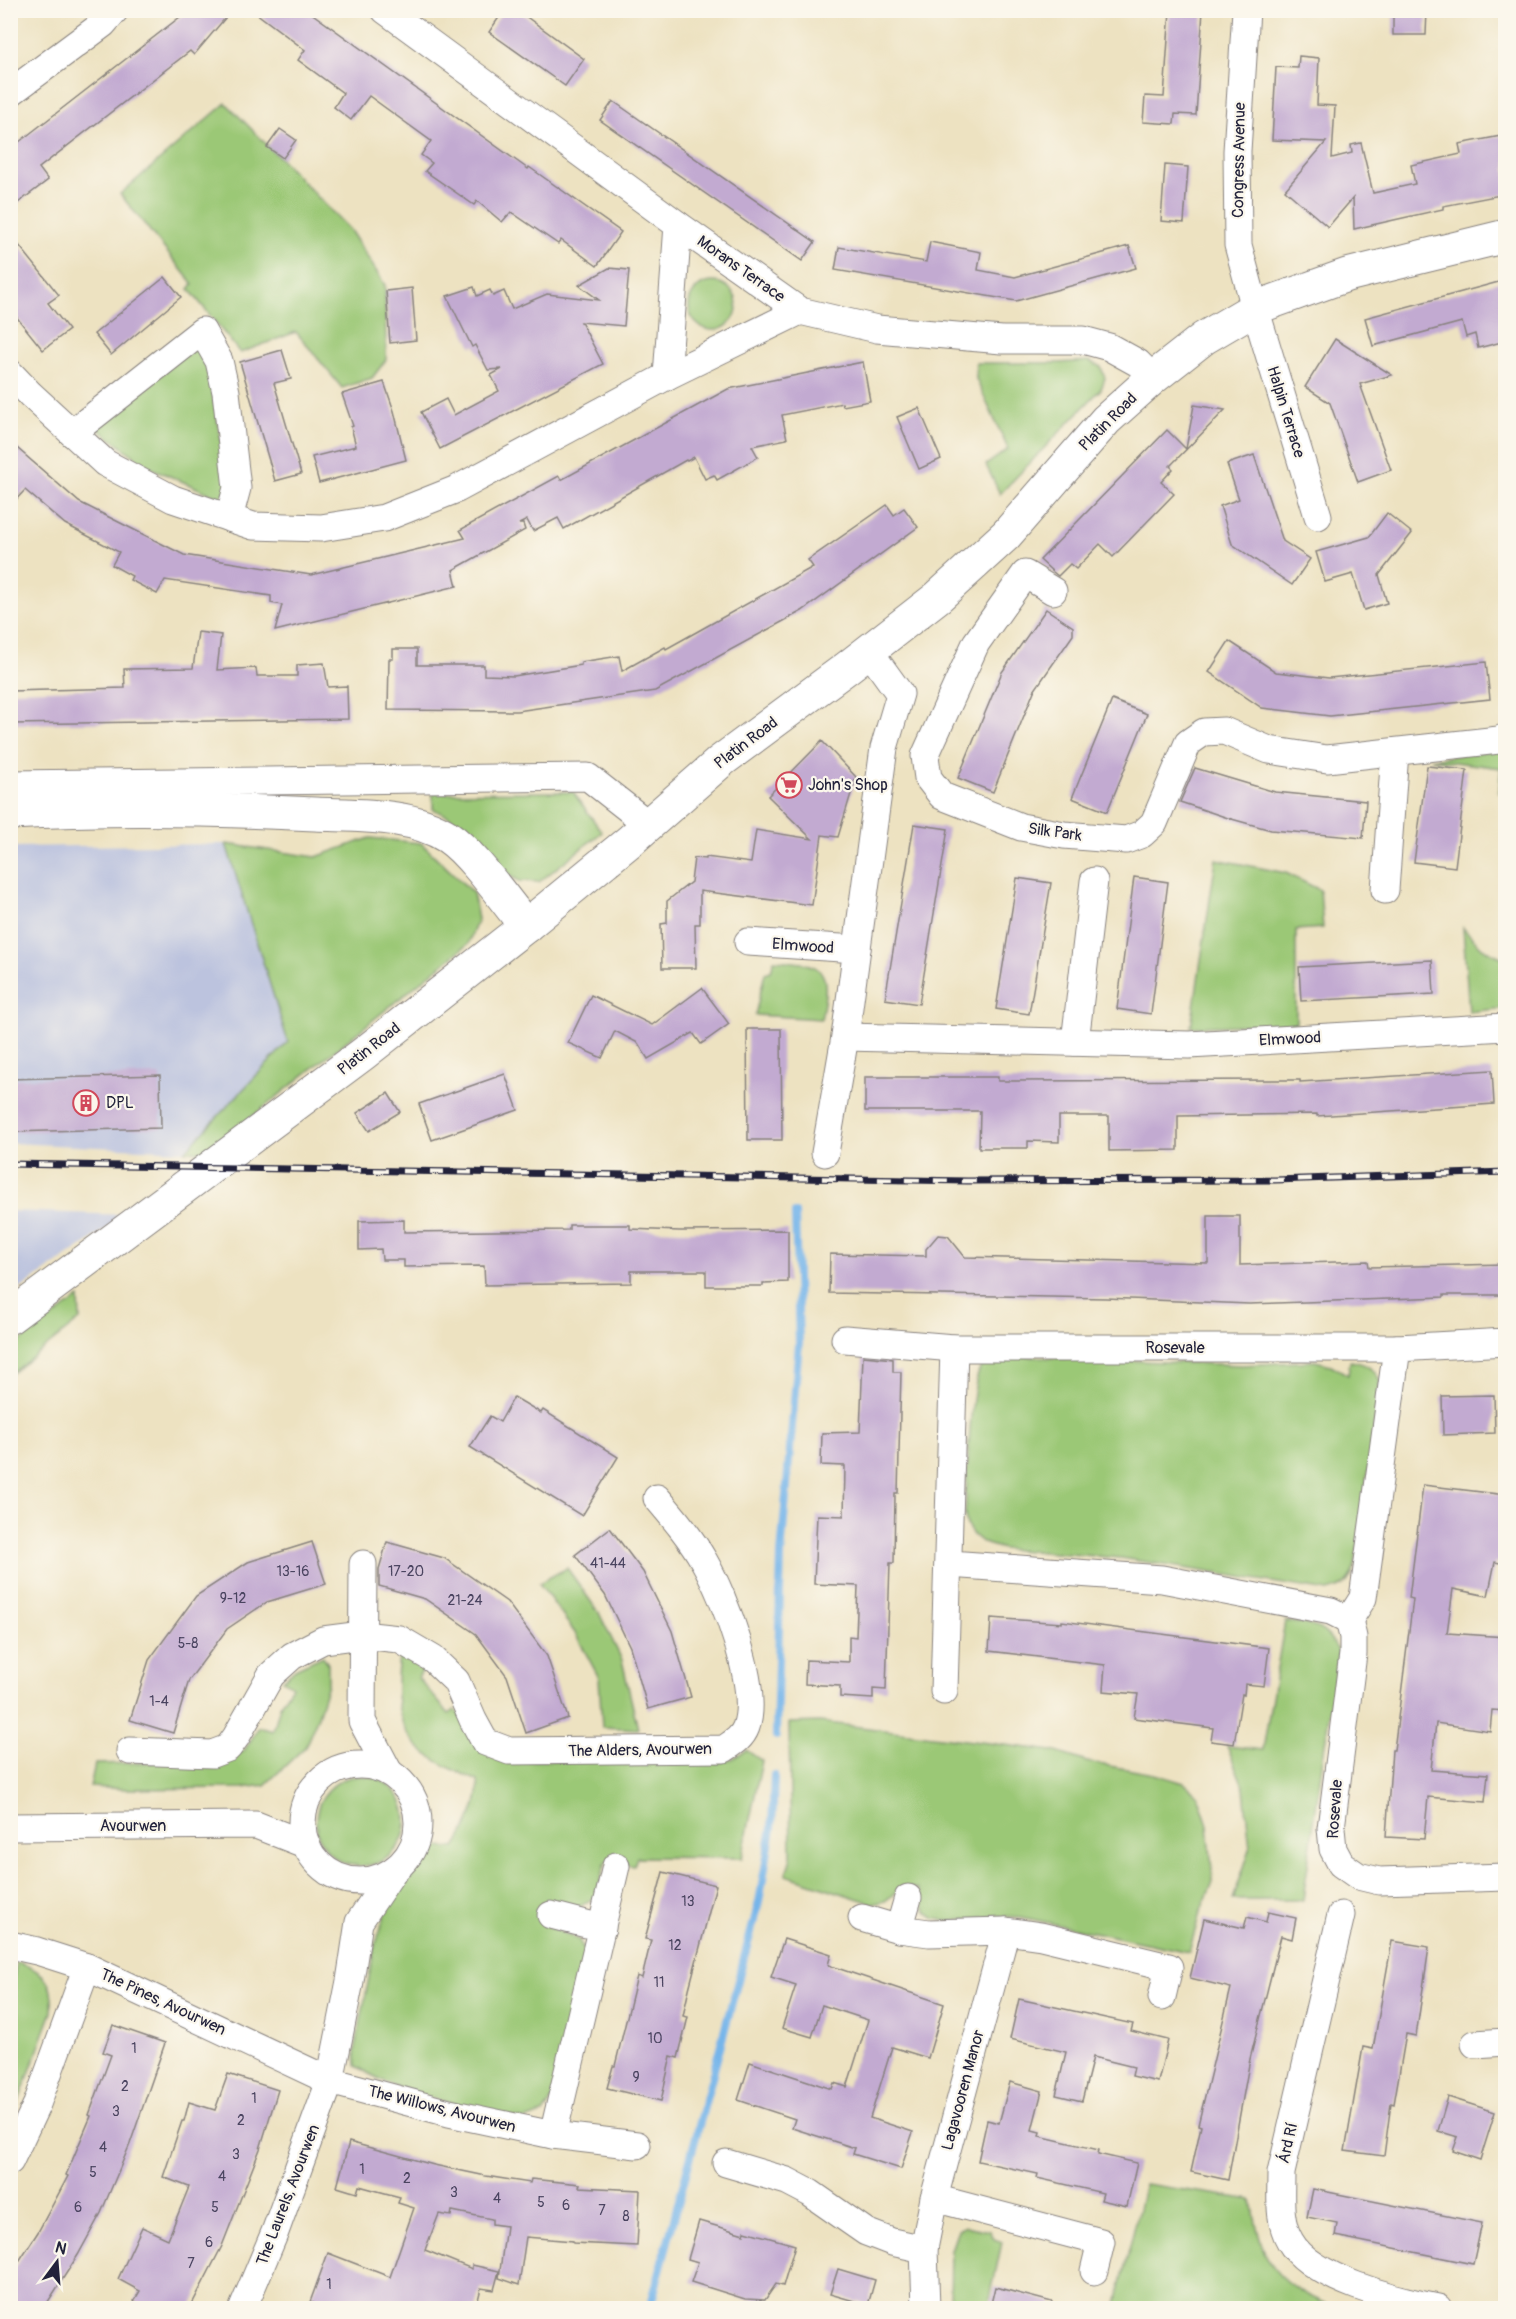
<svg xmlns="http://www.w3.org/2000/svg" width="1516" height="2319" viewBox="0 0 1516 2319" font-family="Pangolin,sans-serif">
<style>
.industrial{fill:#bcc3de}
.green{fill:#9bc876;stroke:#5e7558;stroke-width:1.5}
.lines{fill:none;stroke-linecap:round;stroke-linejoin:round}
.stream{stroke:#76b5ea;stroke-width:8}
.building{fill:#c2aad1}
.street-casing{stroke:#88827e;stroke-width:29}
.secondary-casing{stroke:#88827e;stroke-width:35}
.street{stroke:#fff;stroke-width:27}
.secondary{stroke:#fff;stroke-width:33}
.rail-casing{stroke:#22223b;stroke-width:7}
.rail{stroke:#fbf7ec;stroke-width:4.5;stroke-dasharray:14;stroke-linecap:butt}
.labels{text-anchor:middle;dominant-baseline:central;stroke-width:4.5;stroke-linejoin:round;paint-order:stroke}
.number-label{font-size:14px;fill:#4a4460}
.street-label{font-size:16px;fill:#22223b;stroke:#fbf7ec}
.poi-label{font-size:16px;fill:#22223b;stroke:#fbf7ec;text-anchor:start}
</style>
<rect width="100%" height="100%" fill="#fbf7ec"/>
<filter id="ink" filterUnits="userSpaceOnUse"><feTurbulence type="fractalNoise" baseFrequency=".0167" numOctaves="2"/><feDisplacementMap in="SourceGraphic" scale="12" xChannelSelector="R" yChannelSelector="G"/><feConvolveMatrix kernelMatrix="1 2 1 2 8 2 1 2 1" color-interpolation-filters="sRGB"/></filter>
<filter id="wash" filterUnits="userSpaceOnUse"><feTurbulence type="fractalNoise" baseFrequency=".008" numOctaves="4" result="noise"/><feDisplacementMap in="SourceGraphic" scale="24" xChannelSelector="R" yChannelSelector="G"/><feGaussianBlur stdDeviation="1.35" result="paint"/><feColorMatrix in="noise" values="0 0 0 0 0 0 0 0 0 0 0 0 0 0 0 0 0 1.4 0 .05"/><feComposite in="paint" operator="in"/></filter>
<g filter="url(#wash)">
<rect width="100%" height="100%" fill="#ede2c1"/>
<g class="industrial">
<path d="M226 844 288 1042 185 1151 11 1143V847Z"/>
<path d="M11 1211 126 1215 11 1295Z"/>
</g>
<g class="green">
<path d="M226 103 350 230 385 285 386 360 372 378 342 388 296 332 240 353 189 289 193 284 120 194Z"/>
<circle cx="713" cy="306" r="24"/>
<path d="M187 349H204L230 486 220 498 149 467 94 426Z"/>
<path d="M1089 361 1101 367 1105 378 1101 389 1000 494 986 465 1008 449 976 379V363H1058Z"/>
<path d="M1505 749V793L1499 792 1501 768 1431 759Z"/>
<path d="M573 792 602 832 539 882 519 881 510 876 479 840 448 816 433 809V793Z"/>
<path d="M370 838 421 843 473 893 478 919 468 944 208 1152 185 1151 288 1042 226 844 316 857Z"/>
<path d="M1216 859 1286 873 1320 890 1323 928 1296 930V1023L1191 1027Z"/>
<path d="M1463 928 1482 948 1505 959V1008L1469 1012Z"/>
<path d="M774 960C824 964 832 967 821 1019L755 1015 765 973 771 971Z"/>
<path d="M79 1298 80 1320 11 1374V1348Z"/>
<path d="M1006 1356 1242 1365 1315 1361 1331 1365 1348 1375 1350 1361C1365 1363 1372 1367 1380 1380L1355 1566C1350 1582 1345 1587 1328 1591L1121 1558 1003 1549 983 1543 973 1535 967 1526 965 1515C967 1487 969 1387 981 1367 986 1358 997 1358 1006 1356Z"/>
<path d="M567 1568 599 1613 622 1660 638 1729 602 1727 599 1678 575 1633 539 1583Z"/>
<path d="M1285 1621C1312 1626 1325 1624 1338 1651L1303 1900H1233L1250 1849 1244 1788 1227 1746 1263 1750Z"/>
<path d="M400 1654 425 1666 418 1678 449 1714 455 1710 508 1760 716 1763 732 1759 746 1750 762 1761 742 1858 637 1857 634 1866 606 1861 596 1896 578 1908 550 1905 545 1925 579 1940 585 1952 553 2098 543 2114 524 2120C468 2106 405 2098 356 2066L355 2051 374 1951 386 1909 430 1853 439 1847 455 1848C466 1827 481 1805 478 1781 431 1760 396 1745 397 1687 397 1675 397 1665 400 1654Z"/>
<path d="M323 1656 328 1664V1684L317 1719 305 1747 265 1785 243 1788 127 1789 90 1787 95 1764 224 1761 244 1751 259 1727 273 1731 281 1703 292 1686 283 1680 295 1669Z"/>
<path d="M820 1722 1053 1751 1087 1762 1154 1774 1184 1783 1198 1795 1208 1825 1213 1882 1200 1913 1189 1952 1021 1917 994 1916 952 1921 935 1919 926 1911 919 1889 903 1887 885 1901 874 1904 786 1875 791 1857 789 1723Z"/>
<circle cx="361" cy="1821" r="45"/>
<path d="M17 1962C45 1972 54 1980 52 2012L11 2122 10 1993Z"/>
<path d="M1145 2184 1252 2200C1262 2266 1274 2283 1337 2308H1115Z"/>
<path d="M965 2226 990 2231 994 2239 1002 2242 988 2308H950L951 2250 958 2230Z"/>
</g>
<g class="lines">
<g class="stream">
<path d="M776 1736 781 1555 799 1343 795 1213"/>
<path d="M650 2308 759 1902 772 1828 774 1775"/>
</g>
</g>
<g id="blocks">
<g class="building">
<path d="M189 10H232L194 55 190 51 39 168 48 180 10 209V149Z"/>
<path d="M252 10H307L528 169 529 167 621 232 597 266 561 240 558 244 511 212 502 222 477 201 474 205 425 171 432 163 421 155 431 141 369 96 351 120 334 107 343 93 298 60 305 50Z"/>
<path d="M504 10H517L584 59 565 86 489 32Z"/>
<path d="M1170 10H1203L1196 115 1175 114 1174 124 1143 122 1145 96 1164 97Z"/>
<path d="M1393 10H1427L1426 35H1393Z"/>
<path d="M1299 56 1319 58 1317 105 1335 106 1332 158 1352 153 1351 145 1361 143 1373 193 1415 184 1411 165 1461 154 1459 144 1506 135V194L1443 206V209L1354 229 1353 198 1328 227 1285 190 1326 142 1272 140 1276 67 1298 68Z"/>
<path d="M613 101 815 242 802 261 600 120Z"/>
<path d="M280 129 296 140 283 158 267 147Z"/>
<path d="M1165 165 1188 167 1184 223 1161 221Z"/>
<path d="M10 234 59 295 48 303 69 330 43 350 10 309Z"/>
<path d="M930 242 981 252 978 270 1015 277 1129 246 1136 268 1016 301 835 270 839 247 926 262Z"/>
<path d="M609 268 629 270 624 326 581 322 603 364 440 449 421 412 446 399 454 415 499 391 491 375 502 369 488 370 475 345 472 347 447 296 474 287 477 296 490 290 493 296 504 291 512 309 547 294 599 300 579 285Z"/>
<path d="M165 277 181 297 111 355 94 334Z"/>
<path d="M1506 280V341L1478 348 1475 334 1466 337 1462 322 1373 346 1365 318Z"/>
<path d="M412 288 416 340 390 343 386 291Z"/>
<path d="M1335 339 1392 375 1360 384 1391 470 1358 482 1330 403 1305 387Z"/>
<path d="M282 350 291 379 274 383 301 474 275 481 240 362Z"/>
<path d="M863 362 870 401 843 406 842 403 782 415 787 439 752 446 758 457 717 480 714 475 705 479 694 457 687 461 686 460 564 529 558 518 533 531 527 520 519 524H523L525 530 453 570 457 586 275 631 282 605 271 603V596L165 580 157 594 130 580 132 576 112 565 119 552 65 524 25 490 10 506V442L79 502 184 555 311 575 465 538 460 530 559 476 561 480 728 389Z"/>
<path d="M384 382 394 411 406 460 319 483 312 457 356 446 351 427 353 426 342 394Z"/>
<path d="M1194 405 1225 410 1170 466 1173 469 1161 482 1174 494 1113 557 1100 544 1076 569 1070 564 1058 576 1053 572 1040 560 1167 430 1186 449Z"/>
<path d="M919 408 941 459 919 469 897 417Z"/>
<path d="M1254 455 1283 541 1310 559 1292 585 1232 544 1220 506 1239 499 1227 464Z"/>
<path d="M887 505 894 515 904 508 918 527 802 611 655 691 517 711 388 710 389 659H393V649H417V665H484V675L514 676 581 665V662L619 656 622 671 665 647 666 649 691 635 813 567 808 560Z"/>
<path d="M1387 513 1412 533 1379 575 1387 603 1364 610 1353 574 1325 582 1316 552 1369 537Z"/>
<path d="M1046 609 1073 627V635L1034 691 993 792 958 778 1002 672Z"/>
<path d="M198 632 221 635 217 670 256 668 257 676H297V665L324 663 328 687 347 686 348 719 10 724V691L125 688 124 669 193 668Z"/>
<path d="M1229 641 1276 672 1329 678 1486 662 1490 699 1330 716 1262 708 1209 672Z"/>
<path d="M1112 700 1147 714 1107 812 1072 798Z"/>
<path d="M822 741 856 777 838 837 822 835 812 905 700 891V924H695L696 968H662L661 924 667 923V901L691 882 694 858 706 859V857L751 863 756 830 812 839 768 796Z"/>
<path d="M1427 766 1467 770 1455 867 1414 862Z"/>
<path d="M1195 768 1275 792 1366 801 1363 838 1271 830 1228 818 1180 802Z"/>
<path d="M914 824 948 829 919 1004 885 999Z"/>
<path d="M1134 877 1168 882 1151 1014 1117 1009Z"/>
<path d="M1017 878 1051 883 1029 1014 996 1009Z"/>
<path d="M1432 960 1434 994 1301 1001 1299 967Z"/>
<path d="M702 988 729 1024 701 1044 693 1033 648 1059 638 1043 615 1031 602 1058 568 1043 591 995 652 1025Z"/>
<path d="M747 1029H781L782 1140H748Z"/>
<path d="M1492 1070 1494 1104 1317 1116V1114L1178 1116V1150L1109 1151V1116H1059V1142L1028 1141V1148H979L980 1111H865V1077H998V1081L1300 1080V1082Z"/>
<path d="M505 1074 518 1110 432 1140 419 1104Z"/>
<path d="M160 1075 161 1128 10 1132V1079Z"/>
<path d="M388 1093 400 1112 369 1131 357 1113Z"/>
<path d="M1208 1216H1240V1265L1368 1261 1369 1267 1506 1264V1295H1444V1297L1249 1304 1106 1298 829 1293 830 1254 926 1256V1249L938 1235 948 1236 965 1257 1208 1263Z"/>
<path d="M404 1220V1232L569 1230V1225H630V1229L680 1231 788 1230V1282L763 1283V1286H706V1271H631V1283L485 1285 484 1266 404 1267V1260H382L381 1249 359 1250V1221Z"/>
<path d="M863 1356 893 1359V1372H901L898 1493H895L894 1563H890L886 1690 873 1689V1699L840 1697V1686L805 1684 806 1660 849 1662V1636L856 1637 858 1586 814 1584 817 1515 844 1516 845 1466 821 1465 822 1433 860 1432Z"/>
<path d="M1494 1395 1495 1433 1443 1435 1442 1396Z"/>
<path d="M514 1397 541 1413 543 1410 618 1457 582 1516 470 1447 490 1416 500 1422Z"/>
<path d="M1423 1485 1506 1495V1564L1495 1562 1488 1596 1453 1589 1447 1633 1506 1637V1711L1492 1710 1490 1731 1436 1723 1431 1770 1488 1774 1485 1802 1428 1797 1424 1839 1386 1837 1392 1750H1394L1413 1599 1409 1598Z"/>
<path d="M610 1528 643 1572 672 1631 691 1697 648 1709 630 1647 605 1595 575 1555Z"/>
<path d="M312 1542 326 1584 267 1602 227 1629 189 1680 173 1733 130 1720 149 1660 196 1596 248 1562Z"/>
<path d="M387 1542 444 1558 507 1602 547 1656 568 1718 526 1733 507 1676 476 1634 425 1599 379 1586V1569Z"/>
<path d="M991 1618 1062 1623V1621L1269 1648 1264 1686 1245 1684 1244 1695 1242 1694 1234 1744 1211 1741 1213 1728 1134 1718 1138 1694 1103 1691 1105 1665 989 1651Z"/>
<path d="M663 1872 716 1885 689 1989 683 2016 688 2017 678 2058 671 2056 661 2101 607 2088 613 2066H615L637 1976 642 1978 651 1940 645 1939Z"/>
<path d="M1268 1912 1296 1918 1292 1939 1281 1936 1250 2059 1228 2180 1191 2172 1201 2126 1198 2125 1231 1988 1190 1978 1204 1919 1244 1928 1247 1917 1266 1922Z"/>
<path d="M784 1939 831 1954 828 1965 944 2004 928 2058 892 2047 870 2118 913 2132 901 2169 853 2154 855 2148 792 2128 795 2119 738 2100 750 2062 832 2089 834 2083 847 2087 868 2020 822 2005 812 2037 782 2028 796 1985 771 1977Z"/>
<path d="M1392 1941 1429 1947 1416 2036 1406 2034 1394 2104 1391 2103 1384 2156 1345 2151 1363 2047 1373 2049Z"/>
<path d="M1019 1999 1133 2024 1131 2031 1168 2040 1158 2082 1132 2076 1134 2067 1093 2057 1082 2101 1056 2095 1066 2052 1010 2039Z"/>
<path d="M113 2025 165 2043 130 2144 101 2213 78 2255 44 2308H10V2275L38 2232 68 2176 66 2175 91 2116 89 2115 111 2055 103 2052Z"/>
<path d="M228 2074 278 2090 260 2149 222 2246 190 2308H146L134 2301 140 2291 118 2279 142 2227 168 2239 189 2187 163 2177 182 2121H184L189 2102 215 2110Z"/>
<path d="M1010 2082 1042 2091 1032 2130 1040 2132 1039 2136 1099 2150 1098 2154 1137 2163 1127 2206 1101 2200 1103 2193 1037 2178 1038 2174 978 2161 987 2120 999 2123Z"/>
<path d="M1448 2097 1495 2112 1480 2160 1453 2151 1458 2137 1438 2131Z"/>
<path d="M349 2142 434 2165 486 2176 530 2183 531 2179 580 2184 579 2187 640 2190 637 2246 573 2243V2241L526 2237 519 2285 499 2278 506 2226 492 2224V2219L452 2211 451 2216 439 2214 425 2250 472 2269V2265L499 2271 494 2290 481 2288 476 2308H327L310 2302 328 2253 390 2277 414 2208 398 2203 400 2197 359 2186 357 2193 337 2187Z"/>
<path d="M1313 2189 1482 2223 1473 2264 1335 2236 1337 2223 1307 2217Z"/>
<path d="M699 2221 744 2234 745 2231 795 2245 783 2286 776 2284 765 2300 745 2299 691 2282 698 2262 688 2259Z"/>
<path d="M838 2269 875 2280 868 2305 830 2294Z"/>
<path d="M995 2287 1052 2302 1051 2308H990Z"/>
</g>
</g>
</g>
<g filter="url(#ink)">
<use href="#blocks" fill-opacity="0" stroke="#88827e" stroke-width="1.5"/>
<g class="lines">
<g class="street-casing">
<g id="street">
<path d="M385 10 678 225 800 311 877 329 1002 340H1083L1109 347 1138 363 1153 378"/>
<path d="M1246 10 1237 151 1238 245 1255 308 1318 516"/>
<path d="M10 93 103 24 115 10"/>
<path d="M10 373 30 394 105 463 173 499 253 526 321 528 384 518 457 489 667 376 800 311"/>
<path d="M667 376 678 225"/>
<path d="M72 433 202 331 219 361 226 392 237 488 229 518"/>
<path d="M1053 591 1025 574 976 643 925 756 928 778 942 796 1021 827 1064 835 1126 840 1142 834 1154 823 1188 743 1204 732 1224 731 1269 750 1327 759 1499 740 1506 737"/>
<path d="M10 784 588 777 649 825"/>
<path d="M1385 890 1395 752"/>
<path d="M748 942 857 949"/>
<path d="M845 1037 1189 1045 1506 1027"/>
<path d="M1075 1042 1094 881"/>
<path d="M825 1153 845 1037 884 748 900 694 869 651"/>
<path d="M845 1339 954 1348H1397"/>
<path d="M363 1564 362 1721 389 1772"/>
<path d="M949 1564 1162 1579 1331 1611 1349 1620 1353 1637V1654L1331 1828 1333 1849 1341 1864 1358 1876 1379 1881 1506 1877"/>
<path d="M1349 1620 1363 1598 1397 1348 1506 1342"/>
<path d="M944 1691 954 1348"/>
<path d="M130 1751 212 1754 228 1748 236 1737 271 1675 292 1656 323 1640 362 1635 399 1639 433 1659 456 1681 473 1720 485 1742 509 1751 724 1749C733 1743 742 1738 746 1727 760 1688 724 1596 704 1561 691 1538 674 1518 657 1498"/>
<circle cx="360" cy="1823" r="58"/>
<path d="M10 1827 256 1825 307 1845"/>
<path d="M551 1915 602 1928"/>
<path d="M1341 1915 1281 2173C1281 2196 1278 2221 1290 2241 1311 2279 1397 2300 1438 2308"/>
<path d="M862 1918 899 1929 929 1933 1006 1931 1041 1936 1169 1967 1162 1997"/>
<path d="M899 1929 908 1898"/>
<path d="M10 1945 37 1951 87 1967"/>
<path d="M1475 2044 1506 2042"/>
<path d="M553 2135 616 1866"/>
<path d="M10 2161 37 2104 87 1967 330 2081 449 2113 553 2135 637 2145"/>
<path d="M726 2163 787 2181 810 2193 866 2232 892 2242 924 2249"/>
<path d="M934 2198 1101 2242 1094 2271"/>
<path d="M243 2308 275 2232 330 2081 350 1981 359 1922 394 1870"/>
<path d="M926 2308 924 2249 934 2198 1006 1931"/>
</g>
</g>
<g class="secondary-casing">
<g id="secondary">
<path d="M10 813C111 807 214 809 315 814 358 816 411 813 448 837 473 854 506 902 526 926"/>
<path d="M10 1317 363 1054 526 926 631 840 721 761 848 667 938 597 1006 535 1106 420 1153 378 1204 338 1255 308 1347 275 1506 236"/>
</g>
</g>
<use href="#street" class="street"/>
<use href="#secondary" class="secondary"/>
<g class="rail-casing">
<path id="rail" d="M10 1164 967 1181 1275 1180 1506 1172"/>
</g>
<use href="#rail" class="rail"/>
</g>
</g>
<defs>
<g id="supermarket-ring" transform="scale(1.35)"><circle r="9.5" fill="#fbf7ec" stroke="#d1495b" stroke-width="1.5"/><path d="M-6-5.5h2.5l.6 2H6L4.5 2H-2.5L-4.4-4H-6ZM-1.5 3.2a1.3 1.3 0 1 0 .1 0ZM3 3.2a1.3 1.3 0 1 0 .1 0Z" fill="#d1495b"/></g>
<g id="building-ring" transform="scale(1.35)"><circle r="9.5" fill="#fbf7ec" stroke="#d1495b" stroke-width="1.5"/><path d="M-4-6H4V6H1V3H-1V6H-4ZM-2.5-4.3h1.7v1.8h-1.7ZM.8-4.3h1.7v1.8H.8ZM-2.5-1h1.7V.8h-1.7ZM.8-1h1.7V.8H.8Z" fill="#d1495b"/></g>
</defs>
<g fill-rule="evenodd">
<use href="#supermarket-ring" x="789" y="785"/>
<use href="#building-ring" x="86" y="1103"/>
</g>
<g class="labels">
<g class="number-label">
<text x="608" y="1563">41-44</text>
<text x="293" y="1571">13-16</text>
<text x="406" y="1571">17-20</text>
<text x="233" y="1598">9-12</text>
<text x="465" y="1600">21-24</text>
<text x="188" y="1643">5-8</text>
<text x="159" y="1701">1-4</text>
<text x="688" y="1901">13</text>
<text x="675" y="1945">12</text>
<text x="659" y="1982">11</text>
<text x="655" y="2038">10</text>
<text x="134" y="2048">1</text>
<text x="636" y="2077">9</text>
<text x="125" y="2086">2</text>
<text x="254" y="2098">1</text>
<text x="116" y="2111">3</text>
<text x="241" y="2120">2</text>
<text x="103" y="2147">4</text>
<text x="236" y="2154">3</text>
<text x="362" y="2169">1</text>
<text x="93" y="2172">5</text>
<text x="222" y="2176">4</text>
<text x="407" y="2178">2</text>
<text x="454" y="2192">3</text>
<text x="497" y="2198">4</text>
<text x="541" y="2202">5</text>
<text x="566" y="2205">6</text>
<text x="78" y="2207">6</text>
<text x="215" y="2207">5</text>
<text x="602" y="2210">7</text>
<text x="626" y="2216">8</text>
<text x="209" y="2242">6</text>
<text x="191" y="2263">7</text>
<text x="329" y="2284">1</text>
</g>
<g class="street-label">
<text transform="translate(1239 160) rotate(-89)">Congress Avenue</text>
<text transform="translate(741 269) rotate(35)">Morans Terrace</text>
<text transform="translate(1286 412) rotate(73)">Halpin Terrace</text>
<text transform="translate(1108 422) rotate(-45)">Platin Road</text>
<text transform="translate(746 743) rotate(-37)">Platin Road</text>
<text transform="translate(1055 832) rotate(8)">Silk Park</text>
<text transform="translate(803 946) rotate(4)">Elmwood</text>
<text transform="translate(1290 1039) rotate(-3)">Elmwood</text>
<text transform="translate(369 1049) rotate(-38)">Platin Road</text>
<text x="1175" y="1348">Rosevale</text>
<text transform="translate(640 1750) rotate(-1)">The Alders, Avourwen</text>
<text transform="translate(1335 1809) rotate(-86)">Rosevale</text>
<text x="133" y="1826">Avourwen</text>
<text transform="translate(163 2002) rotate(25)">The Pines, Avourwen</text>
<text transform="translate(963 2090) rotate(-75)">Lagavooren Manor</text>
<text transform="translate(442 2109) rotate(14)">The Willows, Avourwen</text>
<text transform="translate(1288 2143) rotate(-77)">Árd Rí</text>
<text transform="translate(288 2195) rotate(-69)">The Laurels, Avourwen</text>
</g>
<g class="poi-label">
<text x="808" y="785">John's Shop</text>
<text x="106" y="1103">DPL</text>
</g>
</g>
<rect width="1516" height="2319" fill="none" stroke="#fbf7ec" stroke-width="36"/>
<g transform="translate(57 2262) rotate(16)" stroke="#fbf7ec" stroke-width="4.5" paint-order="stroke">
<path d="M0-4.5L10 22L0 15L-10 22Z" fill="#22223b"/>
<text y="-9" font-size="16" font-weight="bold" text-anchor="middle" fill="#22223b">N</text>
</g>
</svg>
